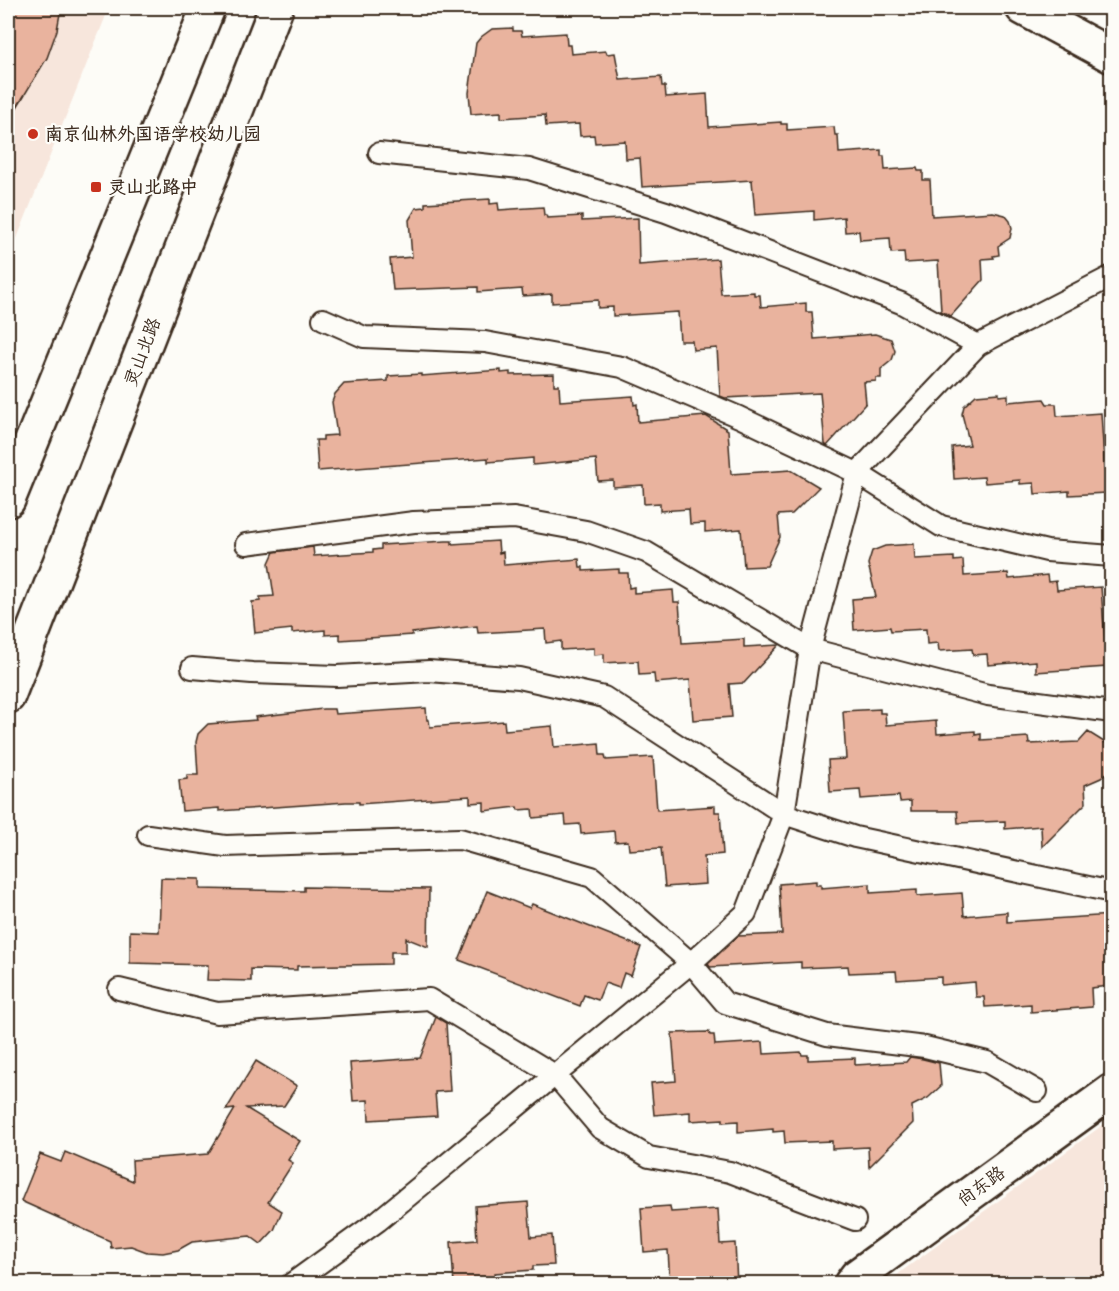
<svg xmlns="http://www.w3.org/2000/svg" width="1119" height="1291" viewBox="0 0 1119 1291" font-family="Itim,'LXGW WenKai TC',sans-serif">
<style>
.built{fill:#f7e6dc}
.building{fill:#e9b39e;stroke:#3b2a1e;stroke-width:1.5}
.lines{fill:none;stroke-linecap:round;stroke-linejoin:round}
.lane-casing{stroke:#3b2a1e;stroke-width:24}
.street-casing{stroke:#3b2a1e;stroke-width:38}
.secondary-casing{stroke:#3b2a1e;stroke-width:38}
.lane{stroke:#fdfcf7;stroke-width:20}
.street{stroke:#fdfcf7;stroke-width:33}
.secondary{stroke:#fdfcf7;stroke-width:33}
.poi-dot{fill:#c8321e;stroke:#fdfcf7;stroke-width:2}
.labels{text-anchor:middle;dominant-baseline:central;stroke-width:4.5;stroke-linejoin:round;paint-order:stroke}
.poi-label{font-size:18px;font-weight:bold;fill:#3b2a1e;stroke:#fdfcf7;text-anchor:start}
.street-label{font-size:18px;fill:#3b2a1e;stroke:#fdfcf7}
</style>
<rect width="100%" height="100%" fill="#fdfcf7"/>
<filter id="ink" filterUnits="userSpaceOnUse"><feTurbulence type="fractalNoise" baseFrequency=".0167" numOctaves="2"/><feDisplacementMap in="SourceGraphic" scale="12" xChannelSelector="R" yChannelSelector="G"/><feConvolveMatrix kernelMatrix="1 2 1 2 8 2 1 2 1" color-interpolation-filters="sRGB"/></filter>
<g filter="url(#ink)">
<g class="built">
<path d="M8 8H109L8 261Z"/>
<path d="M1111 1119V1283H889L902 1271Z"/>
</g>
<g class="building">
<path d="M8 8H61L57 30 47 58 8 122Z"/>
<path d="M513 28V31H521L522 36 566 33 567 45H570L571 54 606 51 607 54 615 53 620 80 661 77 662 86H665L666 97 707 94 709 127 781 122V124H787V130L834 127 835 135H838L839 153 881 150V156H884L885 170 917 168 918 171H923V180H930L932 216 993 212 1005 215 1010 221 1012 228 1010 238 998 246 999 255 993 256 994 258 982 259 983 280 951 316 941 311 938 261 905 263 904 252 891 253 890 238 860 240 859 231 845 232 844 217 814 220V211L755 215 752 180 642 187 640 158 626 159 625 141 595 143 594 135 580 136 579 124 546 126 545 115 501 118V112L471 114 469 93 476 43 481 37 492 29Z"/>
<path d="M490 199V204L498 203 499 210 543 207 544 215H546L547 218 582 216V221L638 218 639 265 718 259 721 294 754 292V295H760L761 307 806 303V312H812L814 339 875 334 891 339 895 351 892 360 881 369V378H876V381L864 382 866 403 827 446 825 444 820 393 725 398 720 396 717 348 693 350 692 341H680L678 312 613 316V307L598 308V300L552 303V294L523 296 522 289 478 292V287L393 290 390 259 412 257 409 220 416 208 425 207V203Z"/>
<path d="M501 370V373L510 372V375L554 374V385H559L560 401 633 396 634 405 637 404 638 422 706 416 728 430 731 474 791 470 819 487 792 514 778 515 780 537 767 566 744 567 741 529 705 532V523L690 524 689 509 660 511V503L644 504 643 485 613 487V480L598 481 596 459 533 465V458L488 462V458L318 471 316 440H323V436L337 435 332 402 335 394 344 384 388 381V376L421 374V376Z"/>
<path d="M999 393V396L1008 395V402L1044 399 1047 404H1056L1057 416 1101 413 1106 493 1069 495V491L1035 494 1034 483 1020 484V480L985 483 984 477 954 479 952 447 970 445 962 414 964 406 976 395Z"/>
<path d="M446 541H452V544L498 541 499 553 503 552 504 565 579 559 580 567H583V571L619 569V573H628L629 588 634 587V593L673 590 674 602H679L682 643 744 639V647L779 645 744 683 729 684 732 717 693 720 690 680 655 683 654 674 639 675 638 661 604 663V654L594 655V648L561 650V641L546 643 545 629 478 633 477 626 412 633V635L340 640V634L325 635V630L292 633V629L255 633 252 602 260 601V597L274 596 269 563 274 552 313 547 314 556 373 552V550L381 549V545Z"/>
<path d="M914 544 915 559 954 557V561L963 560 964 576 1008 573 1009 579 1047 575 1048 582 1056 581 1057 590 1101 587 1107 667 1036 672V661L988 665 987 654 973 655 972 649 939 651 938 643 927 644 926 629 891 631 890 627 854 630 852 599 876 597 868 564 872 551 885 546Z"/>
<path d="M426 708 427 720H429L430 727 504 721 505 730 552 726 554 747 599 743 600 755H605L606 760 653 757 657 810 715 806V812H720L723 854 704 856 706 884 665 887 661 848 629 850 628 841 615 842 614 831 581 834 580 824 566 825 565 815 533 818 532 809 518 810 517 807 484 811V802L470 803V796L359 804V802H346L219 811V808L182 811 179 780 187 779V775H198L196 742 198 734 208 724 256 720 255 717 323 709H334L335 714Z"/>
<path d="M880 709V713H885L886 725 936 721 937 734 975 731V735L981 734V740L1028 737 1029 744 1079 742 1088 732 1112 747V768L1101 778 1085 785 1086 803 1042 847 1041 826 1005 829V821L958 823 957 811H911V801L900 802 899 796 861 799 860 790 830 792 828 760 846 759 843 711Z"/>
<path d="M161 878 200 879V889L304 891V887L429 889 428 947 406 938V952H391V964L297 966V970L251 969V981L207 980 208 965 130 963V931L159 932Z"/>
<path d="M816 881V885H821V888L870 884V893L917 890V896L962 893 964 916 1007 912V922L1112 915V959L1106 960 1109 986 1091 988 1092 1007 1031 1012V1004L985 1007 984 997H976L975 982 941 985V977L897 980 896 971 849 973 848 966 801 968V962L710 967 708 964 738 936 782 934 779 884Z"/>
<path d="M487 891 530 908 532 904 641 947 631 976 624 973 619 988 605 983 598 1000 584 995 580 1006 459 960Z"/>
<path d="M436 1017 446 1023 450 1091 435 1092 437 1116 369 1120 368 1100 353 1101 350 1063 420 1058Z"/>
<path d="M709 1032 710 1035H714L715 1045 763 1042 764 1054 801 1052 802 1055H808V1060L855 1058V1065L906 1062 910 1057 923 1059 939 1063 941 1086 928 1098 912 1106 913 1123 869 1167 868 1147 832 1149V1141L785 1143 784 1131 773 1132V1129L738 1132V1121L723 1122V1119L690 1121V1112L654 1115 651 1083 676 1081 672 1033Z"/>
<path d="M256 1061 297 1086 284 1106 246 1108 300 1141 288 1160 293 1163 268 1202 282 1211 274 1230 261 1244 250 1236 192 1242 178 1250 163 1253 147 1252 131 1246 111 1248 110 1241 21 1201 40 1154 61 1162 65 1152 133 1181 132 1160 208 1154 235 1109 226 1110Z"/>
<path d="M528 1202 531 1237 552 1235 554 1265 533 1266V1270L495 1273 496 1284H454L451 1242 477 1240 475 1206Z"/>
<path d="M670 1206 671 1212 718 1209 720 1244 735 1243 737 1284H670L668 1250 644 1252 641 1208Z"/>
</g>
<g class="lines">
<g class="lane-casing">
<g id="lane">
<path d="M379 153 529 169 666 212 901 303 978 345"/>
<path d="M323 319 364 337 485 342 622 367 739 417 857 473 941 526 1047 551 1112 556"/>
<path d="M246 544 414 522 514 518 586 531 646 552 810 649 988 695 1112 712"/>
<path d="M192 668 252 673 337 676 429 671 519 678 604 697 784 814 855 837 1112 892"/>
<path d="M148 835 225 846 460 839 592 877 691 963 725 1003 827 1035 925 1047 987 1062 1037 1091"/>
<path d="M119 989 217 1013 429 999 555 1075 600 1128 649 1157 730 1172 855 1220"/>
<path d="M291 1284 378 1221 691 963 746 913 784 814 810 649 857 473 978 345 1112 276"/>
</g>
</g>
<g class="street-casing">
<g id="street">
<path d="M1023 8 1112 56"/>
<path d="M851 1284 857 1276 1112 1091"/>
</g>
</g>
<g class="secondary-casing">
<g id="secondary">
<path d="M8 500 208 8"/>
<path d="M8 696 276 8"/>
</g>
</g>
<use href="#lane" class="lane"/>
<use href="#street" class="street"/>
<use href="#secondary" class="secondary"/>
</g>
</g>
<g class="poi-dot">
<circle cx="33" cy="134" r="6"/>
<rect x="90" y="181" width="12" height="12" rx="3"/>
</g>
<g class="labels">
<g class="poi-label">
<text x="45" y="134">南京仙林外国语学校幼儿园</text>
<text x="108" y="187">灵山北路中</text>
</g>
<g class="street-label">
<text transform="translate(142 352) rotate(-69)">灵山北路</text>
<text transform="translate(981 1186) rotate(-36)">尚东路</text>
</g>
</g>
<rect width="1119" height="1291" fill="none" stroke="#fdfcf7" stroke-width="30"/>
<rect x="15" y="15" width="1089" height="1261" fill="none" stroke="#3b2a1e" stroke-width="2" filter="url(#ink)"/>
</svg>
